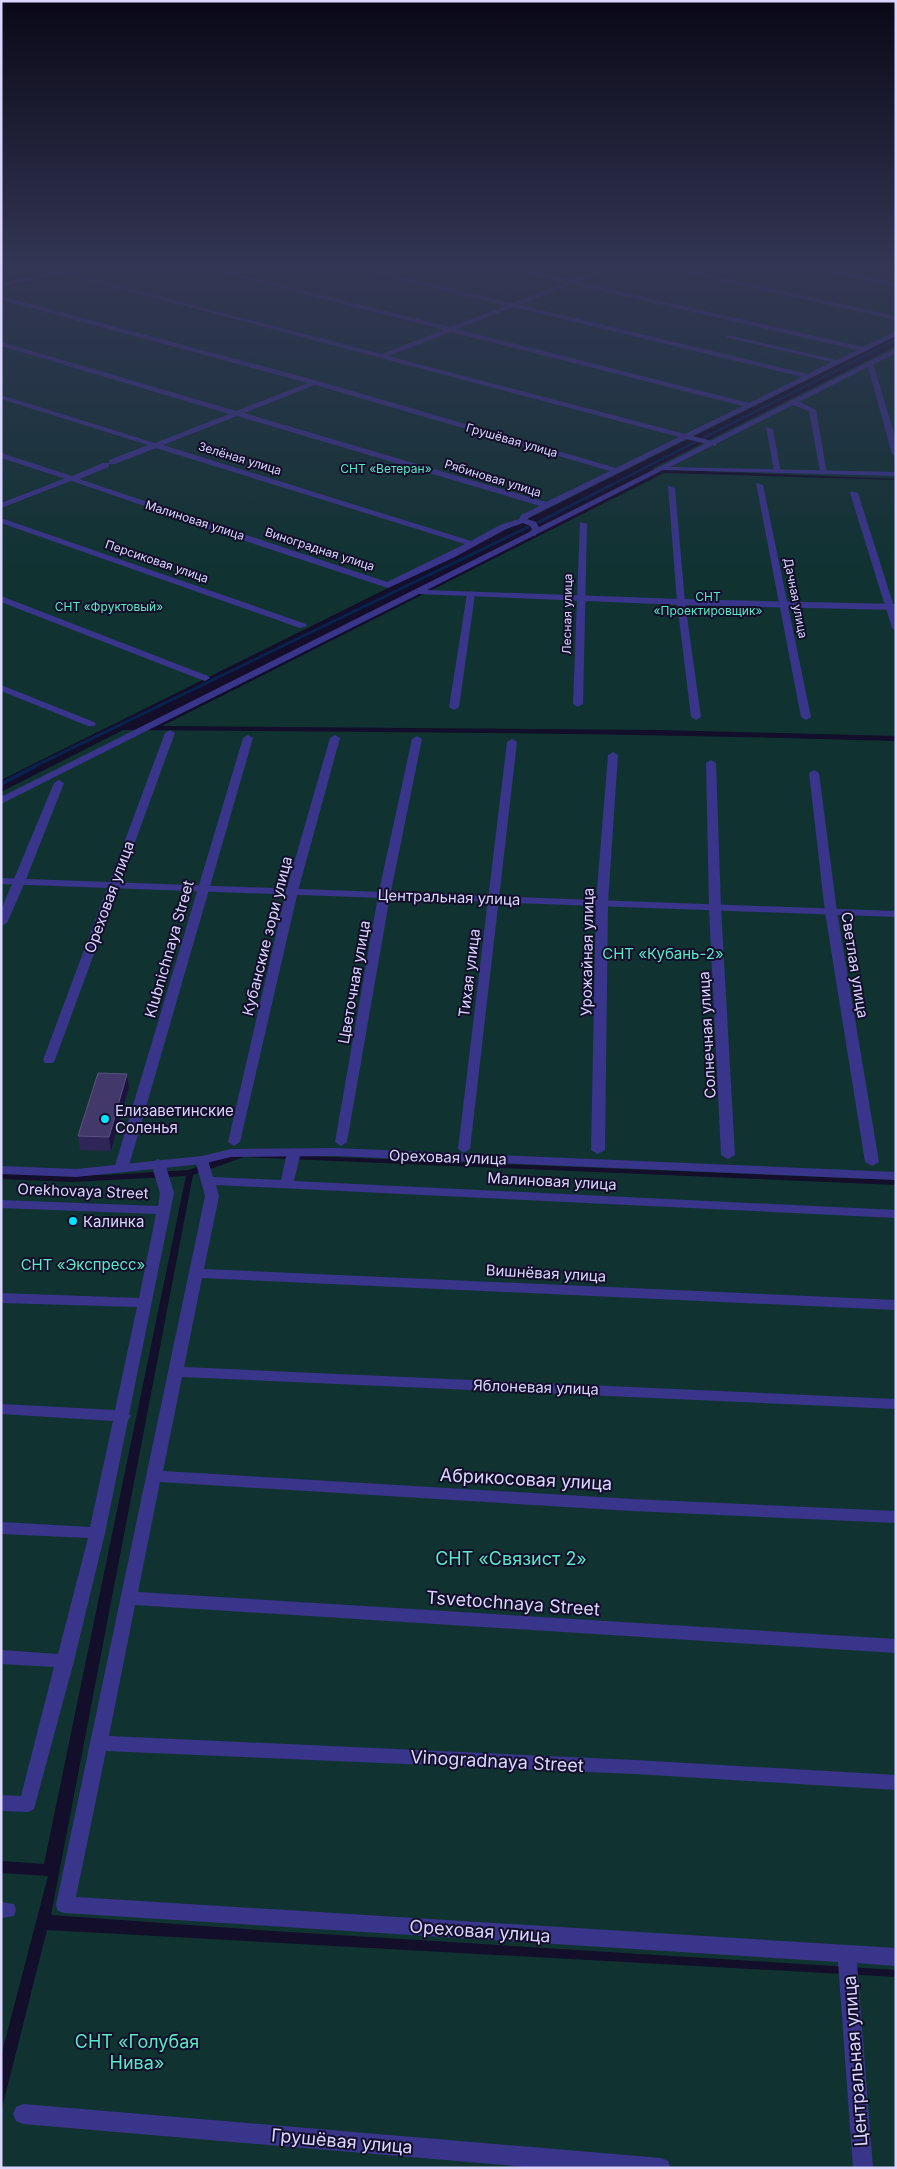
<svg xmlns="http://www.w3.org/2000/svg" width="897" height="2169" viewBox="0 0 897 2169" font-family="Inter,sans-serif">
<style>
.green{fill:#103332}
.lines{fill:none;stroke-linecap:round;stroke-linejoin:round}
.stream-far2{stroke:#08214d;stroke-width:2.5}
.stream-far1{stroke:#08214d;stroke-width:3}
.stream{stroke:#08214d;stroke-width:4}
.minor{fill:#39358b;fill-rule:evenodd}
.tertiary{fill:#39358b;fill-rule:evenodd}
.wall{fill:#302558}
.shaded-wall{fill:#1d143d}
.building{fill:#42386a;stroke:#5a5181}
.poi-dot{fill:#02e5ff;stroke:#130e29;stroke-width:2}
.labels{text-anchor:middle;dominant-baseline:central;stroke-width:4;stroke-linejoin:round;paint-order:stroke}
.far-street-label{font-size:12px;fill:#dad6ff;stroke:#130e29}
.far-park-label{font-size:12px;fill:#58e9c5;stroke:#130e29}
.street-label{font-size:15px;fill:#dad6ff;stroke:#130e29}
.park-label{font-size:15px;fill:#58e9c5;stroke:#130e29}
.poi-label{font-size:15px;fill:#dad6ff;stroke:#130e29;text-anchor:start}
.near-street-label{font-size:18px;fill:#dad6ff;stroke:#130e29}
.near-park-label{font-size:18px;fill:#58e9c5;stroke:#130e29}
</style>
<rect width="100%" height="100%" fill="#130e29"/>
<g class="green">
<path d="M74 265H896V336L1 780V289L71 273 82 276Z"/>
<path d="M896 346V479L651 469Z"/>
<path d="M664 473 896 480V736L660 730 162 726Z"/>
<path d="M123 730C381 732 638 733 896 741V1180L234 1153 189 1170 107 1175 1 1174V792Z"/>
<path d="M244 1157 896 1185V1970L273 1931 51 1915 193 1175Z"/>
<path d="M186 1176 44 1864 1 1861V1179L72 1182Z"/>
<path d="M1 1873 48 1876 1 2056Z"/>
<path d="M47 1930 896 1977V2168H1V2112Z"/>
</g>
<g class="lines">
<g class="stream-far2">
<path d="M1 278H23"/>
<path d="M609 486 896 340"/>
</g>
<g class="stream-far1">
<path d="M539 522 611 485"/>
<path d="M31 768 528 527"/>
</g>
<path class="stream" d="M1 784 34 767"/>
<g class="minor">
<path d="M192 265H201L450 327 506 306 341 265H350L512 303 565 283 492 265H501L571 280 611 265H619L578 282 863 347 896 331V336L692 436 716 442V446L686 439 532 516 527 519 536 522 540 529 535 536H529L528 534 532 529 530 526 523 523 506 529 455 557 388 588 154 511 153 509 72 481 66 482V479L1 458V453L72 476 103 463H109V467L79 479 387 582 465 544 156 448 115 464H109V460L148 445 1 399V395L155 443 229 414 1 346V342L236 411 308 383 1 300V296L318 381 616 468 679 437 76 277 81 276 381 354 444 330ZM572 284 857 350 837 360 728 335 725 337 831 362 808 374 520 305ZM513 307 802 377 749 403 457 329ZM451 332 743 406 685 434 388 356ZM315 385 610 471 546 502 244 413ZM237 416 540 506 521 515 519 519 500 525 471 541 163 445Z"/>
<path d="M470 265H478L466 268V266Z"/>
<path d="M799 265H809L896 283V287Z"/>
<path d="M69 268 71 271 1 287V283Z"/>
<path d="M870 361 873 363 896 440V456L892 454 867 363Z"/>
<path d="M790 400H796L816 410 827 474 820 472 809 411 790 404Z"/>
<path d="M766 427 773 429 781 473 774 471Z"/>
<path d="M756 483 763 485 811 717 806 720 801 717Z"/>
<path d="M668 486 675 488 685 602 701 717 696 720 691 717 677 602Z"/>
<path d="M851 491 858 493 896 613V631L892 628 850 493Z"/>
<path d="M1 518 306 624 307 626 300 628 1 523Z"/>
<path d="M580 522 587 524 583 704 578 707 573 704Z"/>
<path d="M471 591 475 594 459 707 454 710 449 707 467 594Z"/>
<path d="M1 596 208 676 210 678 205 681 202 680 1 602Z"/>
<path d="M1 685 94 722 96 724 94 726H88L1 691Z"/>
<path d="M170 730 175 733 55 1060 53 1063H45L43 1060 165 733Z"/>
<path d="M248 735 253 738 128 1169 126 1172H116L114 1169 243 738Z"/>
<path d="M335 735 340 738 298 891 240 1142 234 1146 228 1142 286 891 330 738Z"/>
<path d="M417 736 422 739 390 896 347 1142 341 1146 335 1142 378 896 412 739Z"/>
<path d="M512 739 517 742 470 1149 464 1153 458 1149 507 742Z"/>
<path d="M613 752 618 755 608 902 605 1150 598 1154 591 1150 596 902 608 755Z"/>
<path d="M711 760 716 763 721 908 735 1155 728 1159 721 1155 709 908 706 763Z"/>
<path d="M814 770 819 773 837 912 879 1162 872 1166 865 1162 825 912 809 773Z"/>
<path d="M59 780 64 783 25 882 7 923 1 926V910L54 783Z"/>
<path d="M294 1148 301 1152 294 1181 896 1210V1218L216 1185 219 1196 204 1269 896 1300V1310L202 1278 184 1367 896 1399V1409L182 1377 163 1471 632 1499 896 1511V1523L632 1511 160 1482 138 1592 896 1639V1653L135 1605 109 1736 635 1760 896 1775V1790L635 1774 106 1751 76 1897 896 1948V1966L857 1963 873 2168H853L838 1962 65 1913 58 1911 56 1905 205 1196 195 1160 202 1156 207 1157 213 1177 281 1180 287 1152Z"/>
<path d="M158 1159 165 1163 174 1193 129 1414 131 1416 128 1420 105 1533 74 1661 34 1809 28 1812 1 1811V1795L21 1796 54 1667 1 1664V1650L58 1654 88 1538 1 1534V1522L90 1527 113 1421 1 1414V1404L115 1410 137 1307 1 1303V1293L139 1298 156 1214 1 1208V1200L158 1206 160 1193 151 1163Z"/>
<path d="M1 1902 14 1904 16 1910 14 1916 1 1918Z"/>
<path d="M23 2104 661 2158 668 2161 671 2168H538L23 2124 16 2121 13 2114 16 2107Z"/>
</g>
<g class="tertiary">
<path d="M652 265H662L896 316V320Z"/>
<path d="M896 348V353L670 467 896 472V476L663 470 427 590 681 599 896 604V610L681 605 419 594 1 804V797Z"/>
<path d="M66 478 73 480 1 508V503Z"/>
<path d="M1 878 896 911V917L1 884Z"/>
<path d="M335 1148 896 1172V1180L335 1156 231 1157 202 1164 76 1177 1 1174V1166L76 1169 202 1156 231 1149Z"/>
</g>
</g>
<path class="wall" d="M129 1087 111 1151 80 1150 78 1136Z"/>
<path class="shaded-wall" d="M127 1074 129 1087 111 1151 109 1137Z"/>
<path class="building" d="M98 1073 127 1074 109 1137 78 1136Z"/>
<linearGradient id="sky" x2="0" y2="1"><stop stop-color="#0a0817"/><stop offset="0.47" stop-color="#333654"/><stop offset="1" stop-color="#333654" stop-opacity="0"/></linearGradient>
<rect width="897" height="568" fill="url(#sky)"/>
<g class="poi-dot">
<circle cx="105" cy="1119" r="5"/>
<circle cx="73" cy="1221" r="5"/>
</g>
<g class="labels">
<g class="far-street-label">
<text transform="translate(512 440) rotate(16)">Грушёвая улица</text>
<text transform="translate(240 458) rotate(17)">Зелёная улица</text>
<text transform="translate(493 478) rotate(17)">Рябиновая улица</text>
<text transform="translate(195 520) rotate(18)">Малиновая улица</text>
<text transform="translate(320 549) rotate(18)">Виноградная улица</text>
<text transform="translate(157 561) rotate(19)">Персиковая улица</text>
<text transform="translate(796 598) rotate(79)">Дачная улица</text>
<text transform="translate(567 614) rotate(-89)">Лесная улица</text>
</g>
<g class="far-park-label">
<text x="386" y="468">СНТ «Ветеран»</text>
<text x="708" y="596">СНТ<tspan x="708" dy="14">«Проектировщик»</tspan></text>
<text x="109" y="606">СНТ «Фруктовый»</text>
</g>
<g class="street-label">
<text transform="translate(109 897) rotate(-70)">Ореховая улица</text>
<text transform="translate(449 897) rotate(2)">Центральная улица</text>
<text transform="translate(267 936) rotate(-76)">Кубанские зори улица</text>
<text transform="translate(169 949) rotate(-74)">Klubnichnaya Street</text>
<text transform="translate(587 952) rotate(-89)">Урожайная улица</text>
<text transform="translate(855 965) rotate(81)">Светлая улица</text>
<text transform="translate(469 973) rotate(-83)">Тихая улица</text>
<text transform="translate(354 982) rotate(-80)">Цветочная улица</text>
<text transform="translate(707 1035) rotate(-93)">Солнечная улица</text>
<text transform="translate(448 1157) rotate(2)">Ореховая улица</text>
<text transform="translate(552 1181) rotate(3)">Малиновая улица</text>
<text transform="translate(83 1191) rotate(2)">Orekhovaya Street</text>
<text transform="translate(546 1273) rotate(3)">Вишнёвая улица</text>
<text transform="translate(536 1387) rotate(2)">Яблоневая улица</text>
</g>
<g class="park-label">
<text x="663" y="953">СНТ «Кубань-2»</text>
<text x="83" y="1264">СНТ «Экспресс»</text>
</g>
<g class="poi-label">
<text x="115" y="1110">Елизаветинские<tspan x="115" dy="17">Соленья</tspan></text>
<text x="83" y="1221">Калинка</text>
</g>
<g class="near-street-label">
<text transform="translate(526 1479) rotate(3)">Абрикосовая улица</text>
<text transform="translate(513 1603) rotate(4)">Tsvetochnaya Street</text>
<text transform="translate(497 1761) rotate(3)">Vinogradnaya Street</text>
<text transform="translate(480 1931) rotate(4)">Ореховая улица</text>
<text transform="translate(855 2061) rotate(-94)">Центральная улица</text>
<text transform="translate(342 2141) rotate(5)">Грушёвая улица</text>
</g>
<g class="near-park-label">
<text x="511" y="1558">СНТ «Связист 2»</text>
<text x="137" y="2041">СНТ «Голубая<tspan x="137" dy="21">Нива»</tspan></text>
</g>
</g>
<rect width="897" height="2169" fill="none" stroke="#dad6ff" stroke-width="5"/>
</svg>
